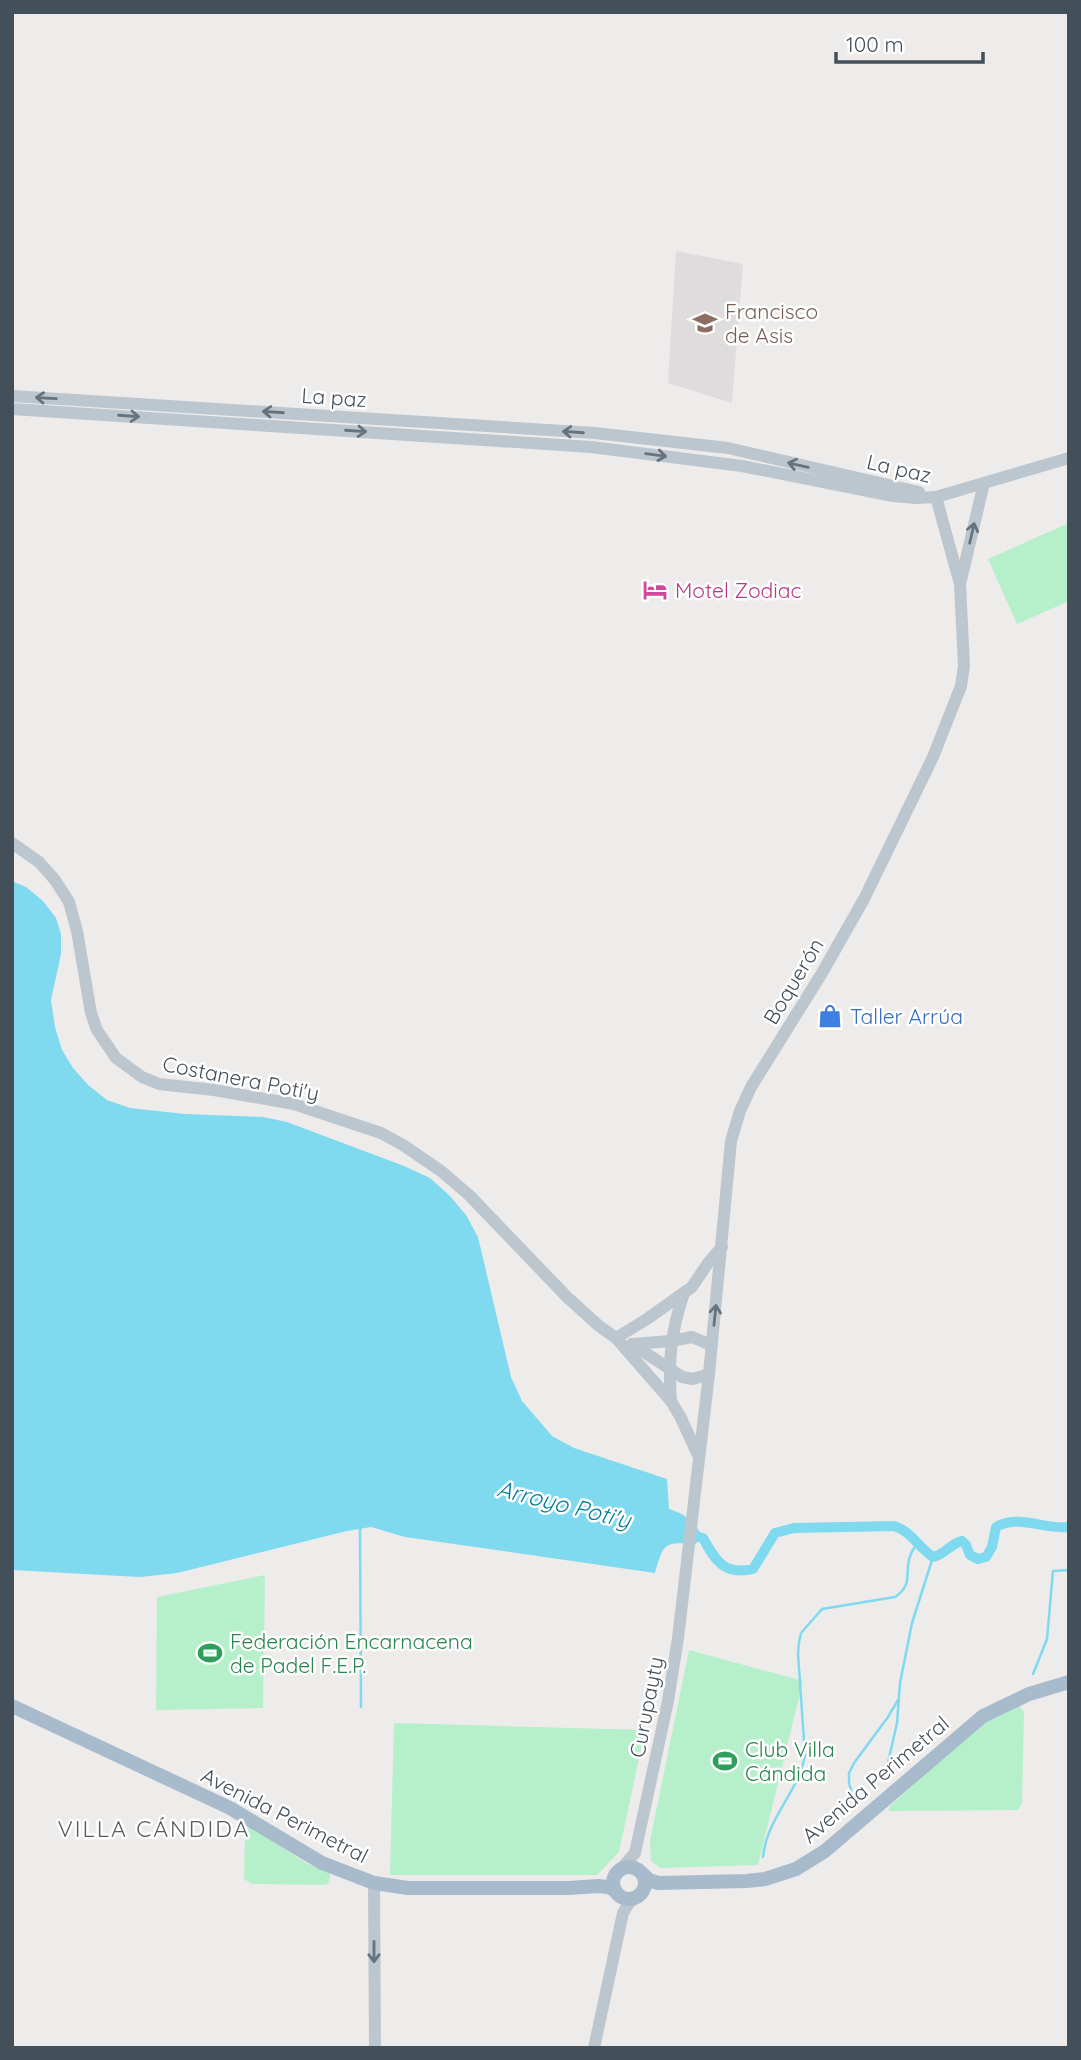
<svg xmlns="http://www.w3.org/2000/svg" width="1081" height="2060" viewBox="0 0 1081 2060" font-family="Quicksand,sans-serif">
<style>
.education{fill:#dfdcdd}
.green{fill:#b5f0cb}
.water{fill:#7fdaf0}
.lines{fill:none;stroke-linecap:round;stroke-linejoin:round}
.stream{stroke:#7fdaf0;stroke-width:2.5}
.canal{stroke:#7fdaf0;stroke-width:10}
.minor{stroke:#bbc6cf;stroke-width:12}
.major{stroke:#a8bbcd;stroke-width:14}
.oneway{stroke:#67737c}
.labels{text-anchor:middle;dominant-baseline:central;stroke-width:5;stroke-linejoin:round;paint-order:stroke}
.education-label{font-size:21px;fill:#785e54;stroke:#fff;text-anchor:start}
.street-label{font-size:21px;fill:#434f59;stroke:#fff}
.hotel-label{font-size:21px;fill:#b23c85;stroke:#fff;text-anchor:start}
.shop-label{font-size:21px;fill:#366cbe;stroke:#fff;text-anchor:start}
.leisure-label{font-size:21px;fill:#27864d;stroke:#fff;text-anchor:start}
.water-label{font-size:23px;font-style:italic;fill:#057e9c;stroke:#fff}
.neighbourhood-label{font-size:23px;letter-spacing:2px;fill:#585c61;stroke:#fff}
</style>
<rect width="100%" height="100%" fill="#eeebeb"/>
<path class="education" d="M676 251 743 264 732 403 668 383Z"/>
<g class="green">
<path d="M1069 523V601L1017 624 988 559Z"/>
<path d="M265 1575 263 1708 156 1710 157 1597Z"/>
<path d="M689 1650 803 1681 758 1865 660 1868 651 1861 650 1841Z"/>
<path d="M1019 1706 1024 1712 1022 1803 1018 1810 888 1811 890 1806 975 1729 985 1721Z"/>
<path d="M394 1723 645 1730 619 1852 597 1875H390Z"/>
<path d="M248 1826 306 1863 329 1873 330 1877 328 1884 324 1885 252 1884 244 1879 245 1830Z"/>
</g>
<path class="water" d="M12 881 26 887 43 901 56 918 61 934V954L51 1000 55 1027 62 1050 73 1068 88 1085 107 1100 130 1108 185 1114 263 1117 287 1122 404 1166 430 1178 450 1196 466 1215 478 1237 511 1377 522 1401 552 1436 574 1448 667 1479 669 1509C686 1514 695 1522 703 1538L695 1544C663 1542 664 1543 655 1573L405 1537 371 1527 347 1531 177 1573 140 1577 12 1570Z"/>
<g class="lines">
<g class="stream">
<path d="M360 1529 361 1707"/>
<path d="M1033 1674 1047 1639 1053 1571 1069 1570"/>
<path d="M887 1767 897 1723 900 1683 912 1623 933 1557"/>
<path d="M855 1803 849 1783V1773L854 1763 888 1717 898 1700"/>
<path d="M763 1857C767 1817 799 1792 805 1755L798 1654 799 1642 801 1633 822 1609 895 1597C915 1584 903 1570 911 1554 912 1550 915 1547 918 1544"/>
</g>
<path class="canal" d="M689 1534 703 1538C715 1560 724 1576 753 1569L775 1533 794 1528 894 1526C911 1531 919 1548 933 1557 946 1554 951 1543 962 1541L966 1545 970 1555 978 1559 986 1557 992 1547 996 1527C1019 1514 1045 1530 1069 1527"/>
<g class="minor">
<path d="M12 396 595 433 728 448 919 492"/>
<path d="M12 409 591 447 742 466 893 496 916 498 936 497 1069 458"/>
<path d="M961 580 984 483"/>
<path d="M12 843 39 862 55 880 69 902 77 931 91 1013 97 1030 116 1058 142 1077 159 1084 214 1090 294 1104 381 1133 403 1145 441 1171 469 1195 567 1297 599 1326 616 1338 671 1401 681 1418 697 1453"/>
<path d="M616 1338 647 1319 692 1287 708 1263 722 1247"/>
<path d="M632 1344 682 1377 693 1379 709 1374"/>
<path d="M632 1344 671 1341 692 1337 711 1345"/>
<path d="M671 1401C668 1360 671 1331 684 1293"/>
<path d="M621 1869 635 1853 668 1701 678 1638 709 1374 731 1141 740 1111 751 1087 822 973 864 899 933 757 961 686 964 666 960 584 936 497"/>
<path d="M374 1883 375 2048"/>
<path d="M594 2048 623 1913 629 1903 637 1897"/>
</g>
<g class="major">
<path d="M12 1706 230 1808 322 1863 374 1883 408 1888H569L598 1886 608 1887 615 1890"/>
<circle cx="629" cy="1883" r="16"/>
<path d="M643 1874 649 1880 658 1883 747 1881 765 1879 796 1869 825 1851 983 1716 1029 1694 1069 1682"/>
</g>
</g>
<defs><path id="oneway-shaft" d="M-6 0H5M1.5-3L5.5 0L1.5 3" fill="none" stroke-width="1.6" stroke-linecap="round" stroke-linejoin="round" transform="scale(1.75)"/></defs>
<g class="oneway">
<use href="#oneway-shaft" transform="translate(46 398) rotate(-177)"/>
<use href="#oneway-shaft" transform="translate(273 412) rotate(-176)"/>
<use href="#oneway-shaft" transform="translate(129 416) rotate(4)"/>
<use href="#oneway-shaft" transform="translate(356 431) rotate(4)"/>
<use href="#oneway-shaft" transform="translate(573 432) rotate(-176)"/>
<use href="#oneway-shaft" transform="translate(656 455) rotate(7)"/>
<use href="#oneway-shaft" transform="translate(798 465) rotate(-167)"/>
<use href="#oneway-shaft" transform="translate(972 533) rotate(-77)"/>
<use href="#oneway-shaft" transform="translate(715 1315) rotate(-84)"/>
<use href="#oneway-shaft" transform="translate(374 1952) rotate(90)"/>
</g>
<defs>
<g id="school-bare" transform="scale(1.89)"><path d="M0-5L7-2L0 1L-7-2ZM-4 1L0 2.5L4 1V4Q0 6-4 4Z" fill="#8d6e63" stroke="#fff" stroke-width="2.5" paint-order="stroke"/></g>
<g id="hotel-bare" transform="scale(1.89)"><path d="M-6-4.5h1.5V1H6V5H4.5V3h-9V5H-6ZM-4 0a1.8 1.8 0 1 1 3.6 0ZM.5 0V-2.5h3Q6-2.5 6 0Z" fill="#d1479c" stroke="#fff" stroke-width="2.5" paint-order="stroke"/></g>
<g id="shop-bare" transform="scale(1.89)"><path d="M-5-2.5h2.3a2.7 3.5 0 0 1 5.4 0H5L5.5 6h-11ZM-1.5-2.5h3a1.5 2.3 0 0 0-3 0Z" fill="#3f7fe0" stroke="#fff" stroke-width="2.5" paint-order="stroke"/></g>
<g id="stadium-bare" transform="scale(1.89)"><path d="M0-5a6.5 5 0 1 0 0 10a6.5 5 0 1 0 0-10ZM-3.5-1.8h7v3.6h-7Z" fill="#2e9e5b" stroke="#fff" stroke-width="2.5" paint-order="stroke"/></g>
</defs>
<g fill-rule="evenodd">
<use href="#school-bare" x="705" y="323"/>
<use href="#hotel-bare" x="655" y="590"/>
<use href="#shop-bare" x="830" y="1016"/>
<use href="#stadium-bare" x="210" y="1653"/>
<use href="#stadium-bare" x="725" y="1761"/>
</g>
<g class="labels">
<g class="education-label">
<text x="725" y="311">Francisco<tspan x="725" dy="24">de Asis</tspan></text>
</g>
<g class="street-label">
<text transform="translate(334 397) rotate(4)">La paz</text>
<text transform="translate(899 468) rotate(13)">La paz</text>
<text transform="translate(793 981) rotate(-59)">Boquerón</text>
<text transform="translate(241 1078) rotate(11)">Costanera Poti'y</text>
<text transform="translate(646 1707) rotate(-79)">Curupayty</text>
<text transform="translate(875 1779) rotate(-40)">Avenida Perimetral</text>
<text transform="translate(285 1815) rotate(27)">Avenida Perimetral</text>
</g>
<g class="hotel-label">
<text x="675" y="590">Motel Zodiac</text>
</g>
<g class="shop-label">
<text x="850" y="1016">Taller Arrúa</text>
</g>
<g class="leisure-label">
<text x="230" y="1641">Federación Encarnacena<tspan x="230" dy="24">de Padel F.E.P.</tspan></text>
<text x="745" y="1749">Club Villa<tspan x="745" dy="24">Cándida</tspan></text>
</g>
<g class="water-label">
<text transform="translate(564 1504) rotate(14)">Arroyo Poti'y</text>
</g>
<g class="neighbourhood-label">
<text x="154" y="1828">VILLA CÁNDIDA</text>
</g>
</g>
<rect width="1081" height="2060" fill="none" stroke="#434f59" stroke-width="28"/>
<path d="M836 52v10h147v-10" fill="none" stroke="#434f59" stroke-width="3.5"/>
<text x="846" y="52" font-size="21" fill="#434f59" stroke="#ffffff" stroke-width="5" paint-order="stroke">100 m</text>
</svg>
